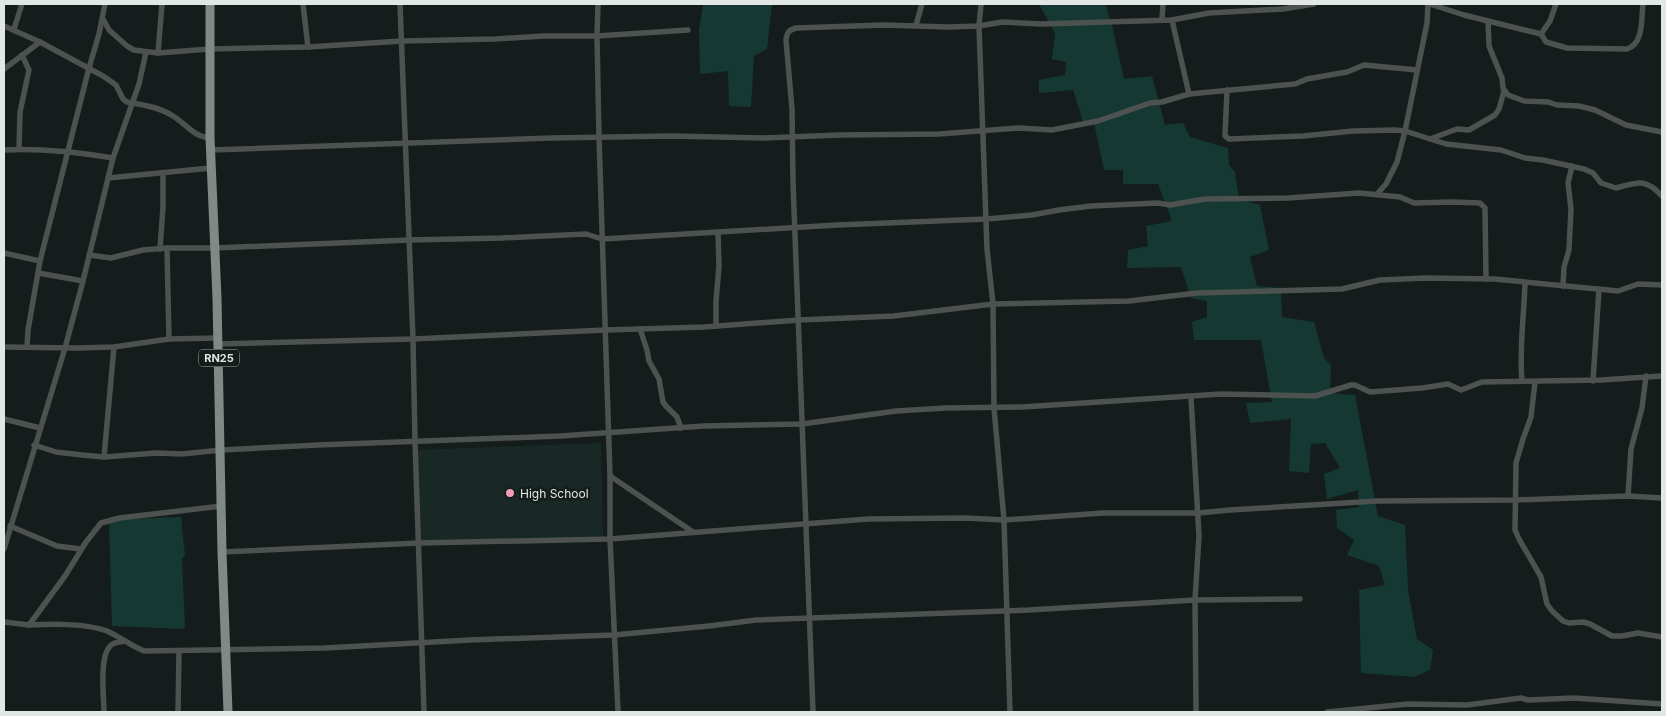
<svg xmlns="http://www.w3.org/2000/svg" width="1666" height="716" viewBox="0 0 1666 716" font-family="Inter,sans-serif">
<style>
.built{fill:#182925}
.green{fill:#153932}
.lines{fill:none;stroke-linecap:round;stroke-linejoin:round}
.minor{stroke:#4d5250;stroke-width:5.5}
.primary{stroke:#7f8986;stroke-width:9}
.poi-dot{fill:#f09ab6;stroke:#141d1b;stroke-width:2}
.labels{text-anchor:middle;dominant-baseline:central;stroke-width:5;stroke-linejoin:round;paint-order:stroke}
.shield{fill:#141d1b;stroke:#a4aaa8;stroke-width:1}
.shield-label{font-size:11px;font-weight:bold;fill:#e1e7e5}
.poi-label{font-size:12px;fill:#e1e7e5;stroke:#141d1b;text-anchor:start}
</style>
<rect width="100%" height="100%" fill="#141d1b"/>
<path class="built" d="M601 443 603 536 420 543 416 450Z"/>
<g class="green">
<path d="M703 4H772L767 49 754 56 751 107 729 106 728 71 700 74 699 30Z"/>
<path d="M1039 4H1105L1112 25 1124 79 1152 76 1165 125 1183 123 1190 137 1228 148 1229 165 1235 172 1239 199 1260 205 1269 250 1250 257 1257 286 1281 288 1282 317 1314 322 1324 358 1331 365 1330 393 1355 395 1378 516 1405 525 1408 590 1417 639 1433 650 1430 670 1414 677 1361 673 1359 590 1385 585 1379 566 1347 555 1354 540 1337 528 1336 510 1359 507 1358 490 1327 499 1324 474 1340 468 1325 443 1311 444 1309 473 1289 471 1291 419 1250 423 1246 403 1272 402 1261 340H1194L1192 322 1207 317V301L1191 298 1181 267 1127 268 1128 250 1148 246 1146 226 1172 221 1158 184H1123V170H1104L1094 123 1083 121 1073 90 1039 93V80L1065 75 1066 62 1052 59 1055 33Z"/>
<path d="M181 517 185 556 182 558 185 629 112 626 109 523 123 519Z"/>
</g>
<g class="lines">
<g class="minor">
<path d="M303 4 308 47"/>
<path d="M400 4 413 339 415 441 424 712"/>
<path d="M598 4 597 36 599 137 610 476V539L618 712"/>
<path d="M981 4 979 26 987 249 993 304 994 408 1004 520 1010 712"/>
<path d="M1430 4 1464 15 1541 34 1546 42 1567 48 1627 49C1644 43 1641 20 1643 4"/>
<path d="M103 19 109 30 127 46 134 50 158 53 210 49 308 47 402 41 495 39 544 36H597L688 30"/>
<path d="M1162 20 1163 4"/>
<path d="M1172 20 1189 94"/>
<path d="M1488 21 1489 46 1502 78 1503 88 1508 95 1524 101 1548 102 1557 105 1579 106 1595 110 1626 125 1662 132"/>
<path d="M916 25 922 4"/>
<path d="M4 26 40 42 103 76 116 85 123 99 127 102C143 105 159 107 173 116 186 124 194 137 210 138"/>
<path d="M14 29 22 4"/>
<path d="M1541 34 1550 21 1556 4"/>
<path d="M158 53 162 4"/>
<path d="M4 69 40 42"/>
<path d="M1227 90 1225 136 1229 139 1303 136 1353 131 1395 130 1405 131 1446 144 1501 150 1525 158 1543 160 1584 169 1593 173 1601 183 1616 188C1638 182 1646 178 1662 196"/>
<path d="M1430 139 1457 129 1469 130 1495 115 1499 109 1504 91"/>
<path d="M19 149 20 112 29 70 22 55"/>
<path d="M4 150C41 148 76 152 113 158"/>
<path d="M211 150 551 138 671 136 764 138 840 135 939 134 1019 128 1052 130 1098 121 1150 103 1162 102 1189 94 1295 84 1307 79 1347 72 1364 65 1417 70"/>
<path d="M108 178 211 168"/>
<path d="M1377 194 1386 184 1397 162 1405 131 1427 23 1428 4"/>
<path d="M167 248 169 339"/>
<path d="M160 249 163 207V173"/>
<path d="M4 253 40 261"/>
<path d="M89 255 111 258 143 250 167 248H215L409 240 502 238 586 234 602 239 837 225 986 219 1032 215 1059 210 1091 206 1158 203 1170 205 1205 199 1288 198 1359 193 1400 197 1414 203 1453 202 1480 203 1485 208 1486 279"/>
<path d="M38 273 83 281"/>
<path d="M1563 286 1564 267 1569 250 1571 209 1568 183 1572 166"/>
<path d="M716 326V301L719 266 718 233"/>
<path d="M640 329 647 350 649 361 659 379 663 402 666 406 677 417 681 428"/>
<path d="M218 344 413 339 606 330 704 327 799 320 894 316 993 304 1129 301 1197 293 1342 289 1380 280 1426 278 1494 279 1618 291 1638 284 1662 285"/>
<path d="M4 347 76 348 114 347 169 339 218 338"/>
<path d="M27 347 28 330 40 261 89 68 99 34 105 4"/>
<path d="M1522 381C1519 349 1524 316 1525 284"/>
<path d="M1593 381 1599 289"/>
<path d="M1535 382 1531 417 1523 439 1516 463 1515 530 1519 539 1541 577 1547 604 1552 611 1563 621 1569 623 1583 622 1590 624 1612 636H1622L1638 633 1662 637"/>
<path d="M1191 397 1199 536 1195 600 1196 712"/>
<path d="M4 419 40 428"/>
<path d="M34 445 56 452 82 455 104 457 156 453 182 454 221 450 318 445 560 436 704 426 802 424 896 411 946 408 1022 407 1221 394 1315 396 1351 385H1355L1370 392 1422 388 1448 384 1461 390 1482 382 1601 380 1662 376"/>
<path d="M104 457 114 347"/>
<path d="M610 476 693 532"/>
<path d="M1628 496 1631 449 1642 408 1646 376"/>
<path d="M10 526 57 546 81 549"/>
<path d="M4 549 65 348 83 281 113 158 139 84 146 52"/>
<path d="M222 552 419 543 610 539 868 519 966 518 1004 520 1103 513H1198L1230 510 1377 501 1515 500 1628 496 1662 498"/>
<path d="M4 622 29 625 65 576 86 542 101 523 119 518 222 506"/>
<path d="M29 625C52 624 85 623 107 631 120 637 131 646 144 651L325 648 470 640 614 635 709 626 756 620 1029 610 1195 600 1300 599"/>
<path d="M104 712C104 698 98 651 113 644 116 642 121 642 125 641"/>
<path d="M178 712 179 651"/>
<path d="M813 712 793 182 792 109 786 40C787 32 789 30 796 28L884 25 948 27 979 26 1002 22 1041 24 1172 20 1209 13 1283 9 1314 4"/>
<path d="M1327 712 1408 704 1467 705 1521 698 1528 700 1574 698 1662 704"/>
</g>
<path class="primary" d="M210 4V138L217 298 222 552 228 712"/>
</g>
<circle class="poi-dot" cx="510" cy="493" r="5"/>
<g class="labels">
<rect class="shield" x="199" y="349.5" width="40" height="17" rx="4"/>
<g class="shield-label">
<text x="219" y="358">RN25</text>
</g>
<g class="poi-label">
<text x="520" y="493">High School</text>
</g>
</g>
<rect width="1666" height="716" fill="none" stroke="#e1e7e5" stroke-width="10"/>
</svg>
